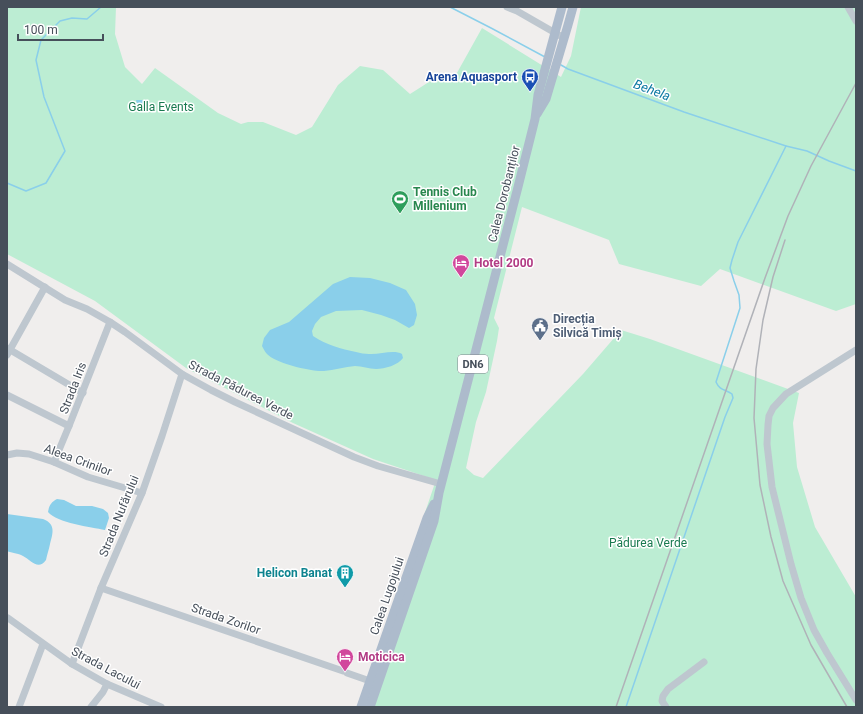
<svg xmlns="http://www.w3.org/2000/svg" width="863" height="714" viewBox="0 0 863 714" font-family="Roboto,sans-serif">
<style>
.green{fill:#bcedd3}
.water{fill:#8acfea}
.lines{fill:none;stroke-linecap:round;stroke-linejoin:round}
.stream{stroke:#8acfea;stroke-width:1.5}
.minor{stroke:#bec7cf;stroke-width:7}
.major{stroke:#adbbcc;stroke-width:9}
.rail{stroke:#b0b2b8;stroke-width:1.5}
.labels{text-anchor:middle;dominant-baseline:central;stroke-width:3;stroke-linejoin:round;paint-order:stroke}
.shield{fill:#fff;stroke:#7e848c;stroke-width:1}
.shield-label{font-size:11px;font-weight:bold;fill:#464f5a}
.transit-label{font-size:12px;font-weight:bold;fill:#164399;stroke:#fff;text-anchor:end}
.park-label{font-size:12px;fill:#197a50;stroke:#fff}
.leisure-label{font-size:12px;font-weight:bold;fill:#27864d;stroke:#fff;text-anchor:start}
.street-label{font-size:12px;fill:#464f5a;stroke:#fff}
.hotel-label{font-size:12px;font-weight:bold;fill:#b23c85;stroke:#fff;text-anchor:start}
.service-label{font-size:12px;font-weight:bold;fill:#4e5e75;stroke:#fff;text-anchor:start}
.culture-label{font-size:12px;font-weight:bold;fill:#0d838f;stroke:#fff;text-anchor:end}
.water-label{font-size:13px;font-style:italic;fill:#0f7ba4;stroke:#fff}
</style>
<rect width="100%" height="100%" fill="#f0eeed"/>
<path class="green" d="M7 7H116L115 34 125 67 142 84 155 68 218 113 241 124 248 122H263L296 135 312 127 338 85 360 66 383 70 410 94 440 75 453 80 482 28 561 77 571 56 581 7H856V304L836 311 720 269 701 286 619 264 609 240 522 207 494 318 499 328 497 341 486 392 476 422 466 468 474 475 483 478 583 374 621 330 650 339 799 393 793 423 797 467 815 527 856 597V707H359L436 480 373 459 293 423 186 368 95 301 7 254Z"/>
<g class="water">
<path d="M136 100H145L146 106 139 110Z"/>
<path d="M350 277 370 278 390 283 406 290 415 304 417 315 414 325 409 328 395 320 381 315 362 310 336 311 321 317 315 324 312 331 313 336C327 345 341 349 356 352 360 353 365 354 369 354 379 355 394 349 402 354L403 358C398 365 385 369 376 369 369 369 362 366 355 366 345 367 334 370 324 371 312 372 275 363 267 354 265 352 263 348 262 346L264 338 270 330 289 322 333 284Z"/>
<path d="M57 499 64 500 76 506H92L103 509 108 513 109 518 105 530C91 527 57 523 48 512 49 506 51 502 57 499Z"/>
<path d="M7 514 43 519C56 524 53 533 50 544 49 549 47 555 46 560 38 571 31 560 23 556 18 553 12 553 7 551Z"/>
</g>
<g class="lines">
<g class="stream">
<path d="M450 7 491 28 545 57"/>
<path d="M561 65 568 69 684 112 786 146 807 151 829 161 856 171"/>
<path d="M7 183 26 191 46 183 65 151 44 97 36 60 41 40 60 21 72 18 87 19 101 7"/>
<path d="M626 707 725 417 733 398 732 394C725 389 720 391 716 382L740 308 739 295 734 281 730 268 732 260 738 242 786 146"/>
</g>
<g class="minor">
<path d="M507 7 517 11 564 38"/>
<path d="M848 7 856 21"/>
<path d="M7 264 65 300 87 309 110 322 125 332 182 374 211 390 235 402 354 457 378 466 441 484"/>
<path d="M7 348 83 393"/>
<path d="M856 350 786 394 773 408 769 416 768 425 767 444 772 487 791 564 801 598 814 630 827 653 856 700"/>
<path d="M7 355 45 287"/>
<path d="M7 395 69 426"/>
<path d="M7 455 17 453 29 454 54 462 88 477 142 493"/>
<path d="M54 462 69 426 110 322"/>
<path d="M101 588 343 671"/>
<path d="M8 618 72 664 107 684 161 707"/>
<path d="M72 664 101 588 142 493 162 436 182 374"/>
<path d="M347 673 370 681"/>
<path d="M19 707 43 644"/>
<path d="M91 707 103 692 107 684"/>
<path d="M666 707 662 701 663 696 668 689 704 662"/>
</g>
<g class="major">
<path d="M537 114 546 99 568 25 573 7"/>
<path d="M361 707 401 592 427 518 434 504"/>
<path d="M370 707 434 521 439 493 518 187 535 119 538 95 562 7"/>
</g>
<g class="rail">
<path d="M785 240 773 277 763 320 756 369 754 418 760 485 771 537 783 581 811 645 847 707"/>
<path d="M616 707 765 278 788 216 811 166 856 83"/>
</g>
</g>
<defs>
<g id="bus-pin" transform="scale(0.9)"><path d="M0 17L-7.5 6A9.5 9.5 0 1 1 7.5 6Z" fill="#1a4fb4" stroke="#fff"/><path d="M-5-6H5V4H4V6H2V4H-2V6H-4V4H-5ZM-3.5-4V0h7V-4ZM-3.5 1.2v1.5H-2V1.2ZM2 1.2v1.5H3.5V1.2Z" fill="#fff"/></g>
<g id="stadium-pin" transform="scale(0.9)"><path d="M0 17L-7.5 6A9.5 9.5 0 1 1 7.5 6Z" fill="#2e9e5b" stroke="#fff"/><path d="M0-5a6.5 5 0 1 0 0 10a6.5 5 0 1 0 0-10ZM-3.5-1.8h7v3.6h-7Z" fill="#fff"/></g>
<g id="hotel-pin" transform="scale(0.9)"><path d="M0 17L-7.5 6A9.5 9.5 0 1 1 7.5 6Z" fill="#d1479c" stroke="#fff"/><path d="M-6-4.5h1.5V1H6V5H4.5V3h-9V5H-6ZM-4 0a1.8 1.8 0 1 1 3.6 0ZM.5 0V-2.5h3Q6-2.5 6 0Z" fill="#fff"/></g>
<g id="civic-pin" transform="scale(0.9)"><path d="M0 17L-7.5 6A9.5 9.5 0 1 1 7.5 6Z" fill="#5c6f8a" stroke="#fff"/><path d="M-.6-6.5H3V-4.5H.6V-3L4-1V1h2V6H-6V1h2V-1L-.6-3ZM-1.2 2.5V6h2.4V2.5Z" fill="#fff"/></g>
<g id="building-pin" transform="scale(0.9)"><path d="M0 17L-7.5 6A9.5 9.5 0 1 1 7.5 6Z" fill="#0f9aa8" stroke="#fff"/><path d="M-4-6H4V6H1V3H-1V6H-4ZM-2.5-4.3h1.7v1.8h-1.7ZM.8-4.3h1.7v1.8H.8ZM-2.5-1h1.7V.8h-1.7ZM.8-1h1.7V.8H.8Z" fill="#fff"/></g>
</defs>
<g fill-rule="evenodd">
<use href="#bus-pin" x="530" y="77"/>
<use href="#stadium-pin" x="400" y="199"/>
<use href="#hotel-pin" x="461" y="263"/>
<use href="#civic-pin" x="540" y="326"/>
<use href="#building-pin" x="345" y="573"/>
<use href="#hotel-pin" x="345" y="657"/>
</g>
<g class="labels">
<rect class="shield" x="458" y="355" width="30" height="18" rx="3"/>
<g class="shield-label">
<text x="473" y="364">DN6</text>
</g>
<g class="transit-label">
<text x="517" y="77">Arena Aquasport</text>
</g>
<g class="park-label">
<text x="161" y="107">Galla Events</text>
<text x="648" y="543">Pădurea Verde</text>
</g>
<g class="leisure-label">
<text x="413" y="192">Tennis Club<tspan x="413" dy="14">Millenium</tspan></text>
</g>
<g class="street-label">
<text transform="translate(504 194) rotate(-76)">Calea Dorobanților</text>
<text transform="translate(73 388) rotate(-69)">Strada Iris</text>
<text transform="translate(241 390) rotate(27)">Strada Pădurea Verde</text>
<text transform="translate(78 460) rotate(20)">Aleea Crinilor</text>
<text transform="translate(119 516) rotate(-68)">Strada Nufărului</text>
<text transform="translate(387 596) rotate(-71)">Calea Lugojului</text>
<text transform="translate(226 619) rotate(19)">Strada Zorilor</text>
<text transform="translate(106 668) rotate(28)">Strada Lacului</text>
</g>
<g class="hotel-label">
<text x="474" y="263">Hotel 2000</text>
<text x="358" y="657">Moticica</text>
</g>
<g class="service-label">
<text x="553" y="319">Direcția<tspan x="553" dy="14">Silvică Timiș</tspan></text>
</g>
<g class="culture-label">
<text x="332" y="573">Helicon Banat</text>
</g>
<g class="water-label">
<text transform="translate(652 90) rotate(21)">Behela</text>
</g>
</g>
<rect width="863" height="714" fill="none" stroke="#464f5a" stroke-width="16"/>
<path d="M18 34v6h85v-6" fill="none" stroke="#464f5a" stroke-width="2"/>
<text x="24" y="34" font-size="12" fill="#464f5a" stroke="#ffffff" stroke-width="3" paint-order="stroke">100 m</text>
</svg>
